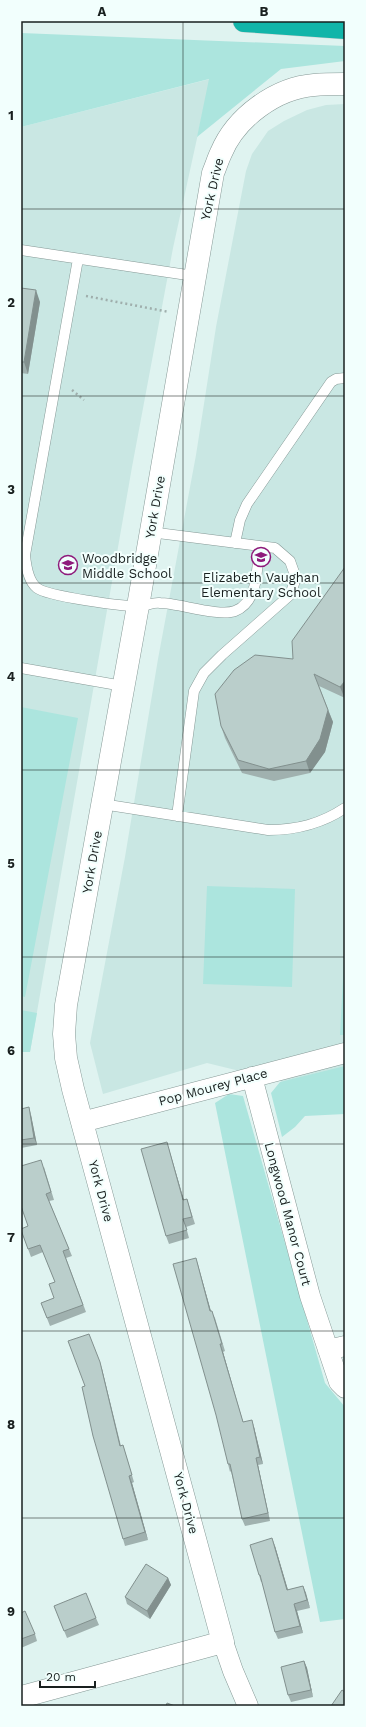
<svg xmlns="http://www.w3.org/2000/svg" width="366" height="1727" viewBox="0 0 366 1727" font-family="'Work Sans',sans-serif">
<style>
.built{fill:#c9e7e3}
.green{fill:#ace5de}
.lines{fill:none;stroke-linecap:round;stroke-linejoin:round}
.service-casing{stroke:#869996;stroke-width:11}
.minor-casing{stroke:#869996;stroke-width:21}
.tertiary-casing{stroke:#869996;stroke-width:23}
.motorway-casing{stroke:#d1d2d2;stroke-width:23}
.path{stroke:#9faeac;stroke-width:2.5;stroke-dasharray:2 3;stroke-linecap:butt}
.service{stroke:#fff;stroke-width:10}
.minor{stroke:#fff;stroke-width:20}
.tertiary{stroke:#fff;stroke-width:22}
.motorway{stroke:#12b5a9;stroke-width:22}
.wall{fill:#a0b1af}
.shaded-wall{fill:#82908e}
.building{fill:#bacecb;stroke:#82908e}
.grid{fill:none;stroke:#19201f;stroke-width:1;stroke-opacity:0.55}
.labels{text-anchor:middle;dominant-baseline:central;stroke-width:4;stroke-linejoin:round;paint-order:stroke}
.street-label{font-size:13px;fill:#19201f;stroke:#f2fffd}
.poi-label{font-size:13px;fill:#19201f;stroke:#f2fffd;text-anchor:start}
.neatline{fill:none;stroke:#19201f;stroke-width:1.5}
.grid-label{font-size:13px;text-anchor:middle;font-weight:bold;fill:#19201f}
</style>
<rect width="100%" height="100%" fill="#dff3f0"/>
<!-- built -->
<path class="built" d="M210,79L173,248L132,467L30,1052L21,1050V127Z
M345,104V1097L207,1063L103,1094L90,1043L125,857L158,659L196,455L216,327L246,171L252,154L268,131L284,121L307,110L326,105Z"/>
<!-- green -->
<path class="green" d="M21,33L345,46V61L281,69L197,137L209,79L21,127Z
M21,707L78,718L25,997L21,996Z
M207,886L295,889L292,987L203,984Z
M345,941V1035H340Z
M21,1010L37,1013L30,1052H21Z
M345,1066V1114L305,1116L295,1127L282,1137L271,1093L280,1082Z
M229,1094L243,1096L325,1383L345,1407V1619L320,1622L215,1103Z"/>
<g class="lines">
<defs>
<path id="service" d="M21,250L194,276
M78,259L25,555C26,566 28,581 37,588C47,596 124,607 139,606C146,606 153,602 160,603C178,603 219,617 235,611C259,602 257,567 259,546
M150,532L275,548L290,561L296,578L290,595L222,655L204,673L194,691L177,816
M235,543L240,520L247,504L331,382L336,379L345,378
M21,668L123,686
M102,804L268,830C297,830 321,824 345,808"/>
<path id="minor" d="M252,1077L310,1296L339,1382L345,1388
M82,1122L345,1053
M328,1350L345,1346
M223,1642L233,1671L248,1706"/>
<path id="tertiary" d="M21,1697L223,1642L73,1089L66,1058L64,1034L66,1005L138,606L213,173C216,166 218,159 221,153C236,117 276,88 314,85C324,84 335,84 345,84"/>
<path id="motorway" d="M244,21L345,28"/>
</defs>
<!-- service casing -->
<use href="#service" class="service-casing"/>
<!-- minor casing -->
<use href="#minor" class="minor-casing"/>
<!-- tertiary casing -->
<use href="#tertiary" class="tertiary-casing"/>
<!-- motorway casing -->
<use href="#motorway" class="motorway-casing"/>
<!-- path -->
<path class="path" d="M86,296L169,312
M72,390L84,400"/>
<!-- service -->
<use href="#service" class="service"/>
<!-- minor -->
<use href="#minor" class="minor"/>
<!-- tertiary -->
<use href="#tertiary" class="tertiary"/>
<!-- motorway -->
<use href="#motorway" class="motorway"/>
</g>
<!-- wall -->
<path class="wall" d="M21,288L40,302L28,374L21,373Z
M345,567V698L319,686L333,722L325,752L310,773L274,781L242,773L225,738L221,726L293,659Z
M21,1109L31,1115L37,1145L21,1148Z
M169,1149L184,1200L187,1199L195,1224L186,1227L189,1238L169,1244L166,1236Z
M44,1167L54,1200L49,1201L72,1256L66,1258L86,1312L50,1326L41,1303L54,1298L55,1282L43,1252L31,1257L21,1230L28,1226Z
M196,1258L198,1265L211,1311L215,1318L225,1351L223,1352L243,1422L254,1427L263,1464L258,1465L270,1521L245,1526L242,1519L231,1471L230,1472L228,1464Z
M102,1369L121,1446L123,1445L134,1482L132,1483L148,1540L125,1546L123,1539L85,1386Z
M275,1546L288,1590L303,1586L310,1608L297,1611L303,1633L278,1639L275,1632L262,1582H261L259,1575Z
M168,1578L171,1585L150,1619L127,1604L125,1597Z
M54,1606L96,1618L99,1625L67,1638Z
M21,1613L35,1634L37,1641L21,1648Z
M304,1661L307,1668L313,1697L291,1702L288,1695Z"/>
<!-- shaded-wall -->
<path class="shaded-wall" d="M36,290L40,302L28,374L24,362Z
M345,681V699L340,687Z
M328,710L333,722L325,752L310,773L306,761Z
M29,1107L31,1115L37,1145L34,1138Z
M167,1142L169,1149L186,1208L183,1200Z
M196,1258L198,1265L213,1319L210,1311Z
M220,1344L223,1352L245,1430L243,1422Z
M100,1362L102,1369L122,1453L120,1446Z
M252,1420L254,1427L263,1464L260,1457Z
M256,1458L258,1465L270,1521L268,1513Z
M129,1476L132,1483L148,1540L145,1532Z
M272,1538L275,1546L290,1597L287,1590Z
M168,1578L171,1585L150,1619L147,1611Z
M303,1586L306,1593L310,1608L307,1600Z
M294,1604L297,1611L303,1633L300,1626Z
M304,1661L307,1668L313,1697L311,1690Z"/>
<!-- building -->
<path class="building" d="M21,288L36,290L24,362H21Z
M345,567V681L340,687L314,674L328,710L320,739L306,761L269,769L238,760L221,726L215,694L234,670L255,655L293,659L292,641Z
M29,1107L34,1138L21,1140V1109Z
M167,1142L183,1200L187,1199L192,1217L183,1219L187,1230L166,1236L141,1149Z
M41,1160L51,1192L46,1194L69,1249L63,1251L83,1305L47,1318L41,1303L54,1298L49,1284L55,1282L40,1245L28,1249L21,1230V1229L28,1226L21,1206V1166Z
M196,1258L210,1311H212L222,1344H220L243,1422L252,1420L260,1457L256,1458L268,1513L242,1519L230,1464H228L216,1415L173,1264Z
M89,1334L100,1362L120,1446L123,1445L132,1475L129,1476L145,1532L123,1539L93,1436L82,1387L85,1386L68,1341Z
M272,1538L287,1590L303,1586L307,1600L294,1604L300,1626L275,1632L260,1575H259L250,1545Z
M146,1564L168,1578L147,1611L125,1597Z
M86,1593L96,1618L64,1631L54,1606Z
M25,1611L35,1634L21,1639V1613Z
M304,1661L311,1690L288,1695L281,1667Z
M342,1690L345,1692V1706H331Z
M167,1703L175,1706H166Z"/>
<!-- grid -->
<path class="grid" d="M183,21V1706M21,209H345M21,396H345M21,583H345M21,770H345M21,957H345M21,1144H345M21,1331H345M21,1518H345"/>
<!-- icons -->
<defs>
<symbol id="school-ring" viewBox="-11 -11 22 22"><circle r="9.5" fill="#f2fffd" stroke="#8e1a7b" stroke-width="1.5"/><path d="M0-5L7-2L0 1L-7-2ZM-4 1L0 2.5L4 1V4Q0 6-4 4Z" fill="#8e1a7b"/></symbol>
</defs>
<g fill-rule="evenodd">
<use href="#school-ring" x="250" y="546" width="22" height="22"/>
<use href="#school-ring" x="57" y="554" width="22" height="22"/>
</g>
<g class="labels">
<!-- street labels -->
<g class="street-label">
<text transform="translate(212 189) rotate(-77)">York Drive</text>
<text transform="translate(155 507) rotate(-80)">York Drive</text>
<text transform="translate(92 862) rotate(-80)">York Drive</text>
<text transform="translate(213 1087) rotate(-15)">Pop Mourey Place</text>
<text transform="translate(101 1191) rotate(75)">York Drive</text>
<text transform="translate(288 1214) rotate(75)">Longwood Manor Court</text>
<text transform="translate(186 1503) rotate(75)">York Drive</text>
</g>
<!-- poi labels -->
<g class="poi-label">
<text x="82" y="558">Woodbridge<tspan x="82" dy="15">Middle School</tspan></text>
<text x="261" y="577" text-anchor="middle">Elizabeth Vaughan<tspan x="261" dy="15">Elementary School</tspan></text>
</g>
</g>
<!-- border -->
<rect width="366" height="1727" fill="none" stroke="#f2fffd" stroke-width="44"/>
<!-- scale -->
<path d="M40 1681v6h55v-6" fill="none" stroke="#19201f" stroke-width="2"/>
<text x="46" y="1681" font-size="12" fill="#19201f" stroke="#f2fffd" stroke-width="3" paint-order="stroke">20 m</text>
<rect x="22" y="22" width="322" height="1683" class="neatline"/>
<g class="grid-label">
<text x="102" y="16">A</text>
<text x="264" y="16">B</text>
<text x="11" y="120">1</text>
<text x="11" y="307">2</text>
<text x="11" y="494">3</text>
<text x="11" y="681">4</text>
<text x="11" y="868">5</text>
<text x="11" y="1055">6</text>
<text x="11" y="1242">7</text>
<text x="11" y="1429">8</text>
<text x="11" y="1616">9</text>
</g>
</svg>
